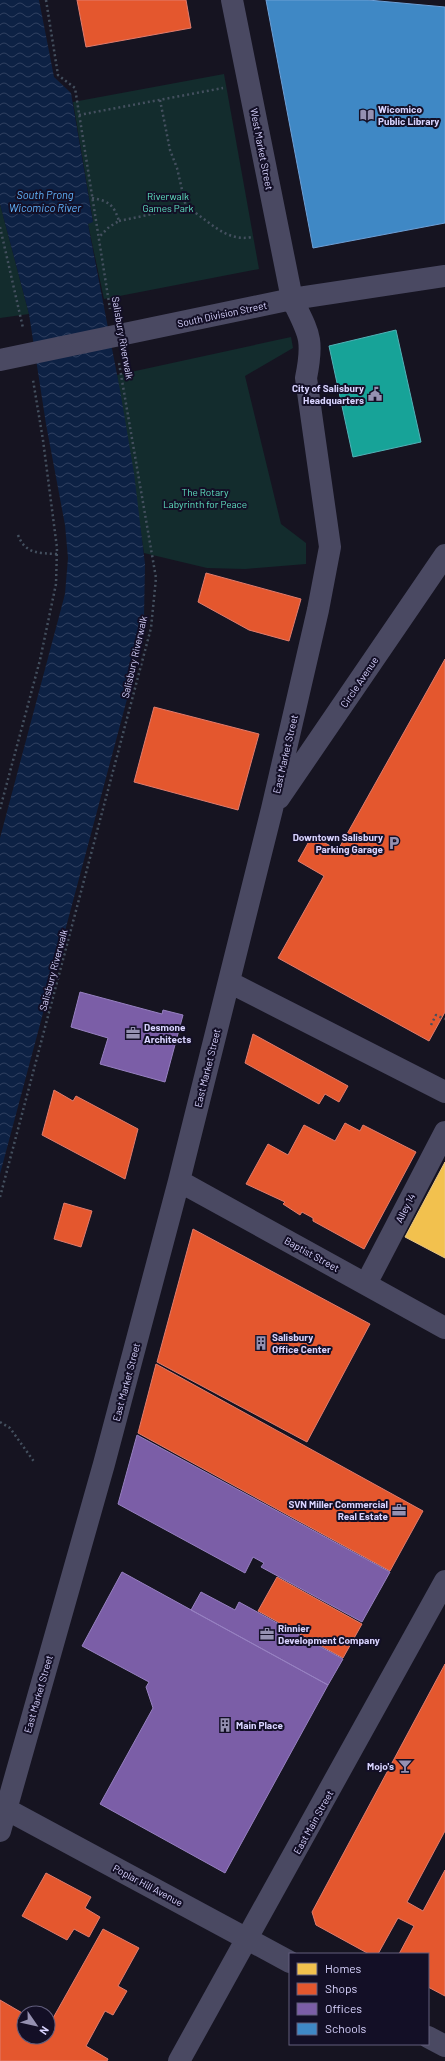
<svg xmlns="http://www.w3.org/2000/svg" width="445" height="2061" viewBox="0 0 445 2061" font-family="Barlow,sans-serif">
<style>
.park{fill:#132c2d}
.water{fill:url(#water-waves)}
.homes{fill:#f2c14e;stroke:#eac783}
.shops{fill:#e4572e;stroke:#e17c6d}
.offices{fill:#7b5ea7;stroke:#9781c1}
.schools{fill:#3f88c5;stroke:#6d9fd6}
.public{fill:#17a398;stroke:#51b2b7}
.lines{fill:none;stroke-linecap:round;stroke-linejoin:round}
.path{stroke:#44505f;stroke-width:2.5;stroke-dasharray:2 3;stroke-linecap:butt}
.minor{stroke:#4a4962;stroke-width:22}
.labels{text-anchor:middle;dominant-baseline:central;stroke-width:4;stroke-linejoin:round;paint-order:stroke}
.poi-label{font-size:10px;font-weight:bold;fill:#d9d4ff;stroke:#130f26;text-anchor:start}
.street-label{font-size:10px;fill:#d9d4ff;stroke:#130f26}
.park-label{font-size:10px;fill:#5fe0c0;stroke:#130f26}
.water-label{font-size:11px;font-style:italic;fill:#62b6ff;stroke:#130f26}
</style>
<defs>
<pattern id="water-waves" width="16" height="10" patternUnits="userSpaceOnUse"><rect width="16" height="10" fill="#0d2144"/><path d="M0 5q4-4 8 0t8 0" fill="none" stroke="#304060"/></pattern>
</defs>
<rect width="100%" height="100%" fill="#161421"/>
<!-- park -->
<path class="park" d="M224,74L259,269L104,299L88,224L93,221L73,102Z
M0,204L29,314L0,318Z
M291,337L293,348L245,376L281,524L306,543V564L245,569L207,568L144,553L117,375Z"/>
<!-- water -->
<path class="water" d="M0,0H39L54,77L71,93L93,222L88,224L120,390L134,473L145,564L144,617L134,673L0,1174V838L65,594L68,558L65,525L46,424L29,314L0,204Z"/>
<!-- homes -->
<path class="homes" d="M445,1162V1258L405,1237Z"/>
<!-- shops -->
<path class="shops" d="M77,0H186L191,28L86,47Z
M206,573L301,599L289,641L249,630L198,602Z
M445,659V1012L429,1041L278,958L324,876L298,861L312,836L338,850Z
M154,707L259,734L238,810L134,782Z
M253,1034L348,1086L339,1102L325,1094L319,1104L245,1063Z
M54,1090L73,1101L76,1096L138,1129L125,1179L42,1135Z
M345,1123L360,1131L363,1125L416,1152L364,1249L313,1221V1218L302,1212L300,1215L283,1204L285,1202L246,1184L268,1144L288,1155L304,1125L335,1141Z
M64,1203L92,1211L81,1247L54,1239Z
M193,1229L370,1324L307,1442L157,1362Z
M156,1364L423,1511L390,1571L138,1433Z
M277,1577L362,1624L343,1658L258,1611Z
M445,1664V1831L407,1902L423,1911L445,1870V1996L428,1987V1954H399L414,1926L398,1918L378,1954H369L316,1925L312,1912Z
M46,1873L91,1897L85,1908L100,1917L89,1937L74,1929L67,1940L22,1916Z
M103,1929L139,1948L118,1986L127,1991L113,2015L105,2011L86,2046L108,2059L107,2061H0V2000L24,2014V2037H48V2027Z"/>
<!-- offices -->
<path class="offices" d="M80,992L162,1014L163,1010L183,1015L165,1082L100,1064L108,1038L71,1027Z
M137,1435L390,1572L362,1622L261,1567L264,1563L253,1557L245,1573L118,1504Z
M122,1572L328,1685L225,1873L100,1804L153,1708L146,1687L149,1682L82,1646Z
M201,1592L235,1610L239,1602L343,1659L328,1685L191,1610Z"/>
<!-- schools -->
<path class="schools" d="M266,0H368L445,7V223L313,248Z"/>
<!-- public -->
<path class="public" d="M396,330L421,442L353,457L329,346Z"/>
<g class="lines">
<!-- path -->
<path class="path" d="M46,0L58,75L75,88L110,309
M160,100L170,150L177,168L186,207
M79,115L223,88
M92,198C109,201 114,205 119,221L109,227L99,237
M119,221L186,207C207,218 225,243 252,237
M0,227L23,328
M18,535C25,554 39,553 57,554
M0,809L40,660L56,584L57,548L43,440L33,380
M431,1025L436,1015L445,1019
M0,1197L151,628L156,578L119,363
M0,1422L10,1428L35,1463"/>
<!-- minor -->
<path class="minor" d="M0,360L292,299L445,276
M279,798L445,555
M229,982L445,1092
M179,1181L445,1328
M366,1284L445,1132
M6,1809L290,1962
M0,1831L104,1464L179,1181L272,809L318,610L330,547L306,378C314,338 309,334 292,299L232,0
M428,2037L445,2046
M179,2061L445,1581"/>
</g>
<!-- icons -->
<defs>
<symbol id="library-bare" viewBox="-9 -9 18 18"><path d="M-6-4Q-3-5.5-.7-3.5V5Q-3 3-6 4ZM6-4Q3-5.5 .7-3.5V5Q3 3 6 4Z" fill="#9591b1" stroke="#130f26" stroke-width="2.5" paint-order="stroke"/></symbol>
<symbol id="civic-bare" viewBox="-9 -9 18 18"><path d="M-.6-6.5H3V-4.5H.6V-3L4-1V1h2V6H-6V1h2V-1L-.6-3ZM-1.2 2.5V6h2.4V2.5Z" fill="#9591b1" stroke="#130f26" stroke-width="2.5" paint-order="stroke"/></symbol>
<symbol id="parking-bare" viewBox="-9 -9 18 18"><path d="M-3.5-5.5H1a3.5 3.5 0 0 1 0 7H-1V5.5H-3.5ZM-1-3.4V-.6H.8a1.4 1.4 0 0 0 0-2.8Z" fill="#9591b1" stroke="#130f26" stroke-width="2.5" paint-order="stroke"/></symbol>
<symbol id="office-bare" viewBox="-9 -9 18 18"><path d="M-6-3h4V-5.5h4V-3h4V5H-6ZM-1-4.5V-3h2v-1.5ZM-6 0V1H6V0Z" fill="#9591b1" stroke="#130f26" stroke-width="2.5" paint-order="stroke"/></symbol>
<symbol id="building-bare" viewBox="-9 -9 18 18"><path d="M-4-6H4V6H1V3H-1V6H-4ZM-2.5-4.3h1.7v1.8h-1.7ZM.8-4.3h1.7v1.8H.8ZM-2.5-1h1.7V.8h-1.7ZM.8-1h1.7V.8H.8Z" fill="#9591b1" stroke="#130f26" stroke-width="2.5" paint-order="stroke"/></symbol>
<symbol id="bar-bare" viewBox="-9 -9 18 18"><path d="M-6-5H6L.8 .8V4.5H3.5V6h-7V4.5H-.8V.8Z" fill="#9591b1" stroke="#130f26" stroke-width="2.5" paint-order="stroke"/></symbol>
</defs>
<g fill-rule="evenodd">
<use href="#library-bare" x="357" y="105" width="20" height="20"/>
<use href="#civic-bare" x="365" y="384" width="20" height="20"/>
<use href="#parking-bare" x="384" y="833" width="20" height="20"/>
<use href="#office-bare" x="123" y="1023" width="20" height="20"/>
<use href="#building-bare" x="251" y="1333" width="20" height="20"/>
<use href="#office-bare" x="389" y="1500" width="20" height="20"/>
<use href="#office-bare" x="257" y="1624" width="20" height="20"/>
<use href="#building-bare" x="215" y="1715" width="20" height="20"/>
<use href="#bar-bare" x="395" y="1756" width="20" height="20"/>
</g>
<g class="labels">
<!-- poi labels -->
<g class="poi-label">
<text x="378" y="109">Wicomico<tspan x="378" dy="12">Public Library</tspan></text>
<text x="364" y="388" text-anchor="end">City of Salisbury<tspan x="364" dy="12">Headquarters</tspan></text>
<text x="383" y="837" text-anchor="end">Downtown Salisbury<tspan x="383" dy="12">Parking Garage</tspan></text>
<text x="144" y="1027">Desmone<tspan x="144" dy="12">Architects</tspan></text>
<text x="272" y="1337">Salisbury<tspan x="272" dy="12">Office Center</tspan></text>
<text x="388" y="1504" text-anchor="end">SVN Miller Commercial<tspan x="388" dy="12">Real Estate</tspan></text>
<text x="278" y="1628">Rinnier<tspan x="278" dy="12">Development Company</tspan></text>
<text x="236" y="1725">Main Place</text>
<text x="394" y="1766" text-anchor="end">Mojo's</text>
</g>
<!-- street labels -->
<g class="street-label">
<text transform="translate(262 149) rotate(79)">West Market Street</text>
<text transform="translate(222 314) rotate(-12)">South Division Street</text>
<text transform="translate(123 338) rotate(80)">Salisbury Riverwalk</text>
<text transform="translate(134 657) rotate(-77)">Salisbury Riverwalk</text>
<text transform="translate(359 682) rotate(-56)">Circle Avenue</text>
<text transform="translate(285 754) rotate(-77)">East Market Street</text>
<text transform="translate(53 970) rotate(-75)">Salisbury Riverwalk</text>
<text transform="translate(207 1068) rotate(-76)">East Market Street</text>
<text transform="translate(405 1208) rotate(-63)">Alley 14</text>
<text transform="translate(312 1254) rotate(29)">Baptist Street</text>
<text transform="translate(126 1382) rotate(-75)">East Market Street</text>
<text transform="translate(38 1694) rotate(-74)">East Market Street</text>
<text transform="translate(313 1822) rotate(-61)">East Main Street</text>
<text transform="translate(148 1885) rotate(28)">Poplar Hill Avenue</text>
</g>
<!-- park labels -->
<g class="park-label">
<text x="168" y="196">Riverwalk<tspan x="168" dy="12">Games Park</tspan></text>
<text x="205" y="492">The Rotary<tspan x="205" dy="12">Labyrinth for Peace</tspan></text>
</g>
<!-- water labels -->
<g class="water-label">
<text x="45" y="194">South Prong<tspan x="45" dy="13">Wicomico River</tspan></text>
</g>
</g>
<!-- legend -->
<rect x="289" y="1953" width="140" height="92" fill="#130f26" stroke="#625e7d"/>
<rect x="297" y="1963" width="20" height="12" fill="#f2c14e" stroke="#625e7d"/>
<text x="325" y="1973" font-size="12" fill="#d9d4ff">Homes</text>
<rect x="297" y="1983" width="20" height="12" fill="#e4572e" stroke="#625e7d"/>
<text x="325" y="1993" font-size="12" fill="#d9d4ff">Shops</text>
<rect x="297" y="2003" width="20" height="12" fill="#7b5ea7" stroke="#625e7d"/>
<text x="325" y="2013" font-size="12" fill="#d9d4ff">Offices</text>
<rect x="297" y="2023" width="20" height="12" fill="#3f88c5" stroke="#625e7d"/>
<text x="325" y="2033" font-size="12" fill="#d9d4ff">Schools</text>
<!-- north arrow -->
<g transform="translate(36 2025) rotate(124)"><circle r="19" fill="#130f26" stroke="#625e7d"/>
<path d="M0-3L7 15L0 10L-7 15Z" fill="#9591b1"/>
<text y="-6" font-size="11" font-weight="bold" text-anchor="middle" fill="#d9d4ff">N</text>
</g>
</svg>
